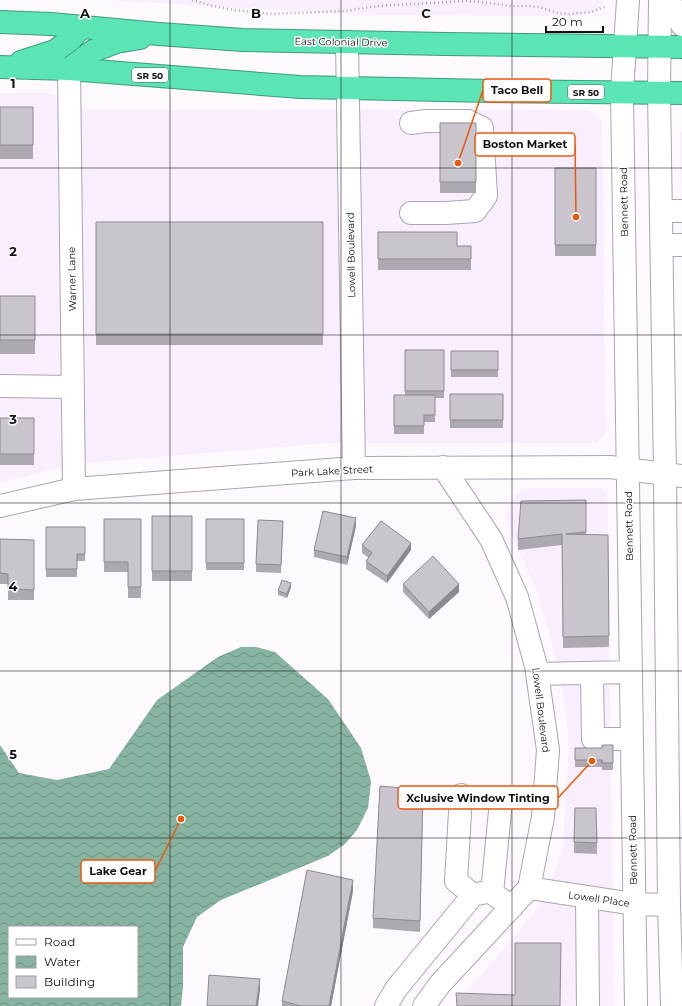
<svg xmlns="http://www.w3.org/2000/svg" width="682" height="1006" viewBox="0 0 682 1006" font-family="Montserrat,sans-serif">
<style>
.built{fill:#f9eefe}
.water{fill:url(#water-waves);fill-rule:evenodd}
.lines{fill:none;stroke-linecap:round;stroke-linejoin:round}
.minor-casing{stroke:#aba5ae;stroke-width:24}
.highway-casing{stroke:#419a7b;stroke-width:24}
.path{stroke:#a7a3a8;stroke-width:2.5;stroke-dasharray:1 3;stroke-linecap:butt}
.minor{stroke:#fff;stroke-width:22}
.highway{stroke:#5be5b4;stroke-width:22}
.wall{fill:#aea9b0}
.shaded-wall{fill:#8d8990}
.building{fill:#cac4cd;stroke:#8d8990}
.grid{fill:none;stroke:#120f12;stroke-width:1;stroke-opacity:0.55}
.labels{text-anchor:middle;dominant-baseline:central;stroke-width:3;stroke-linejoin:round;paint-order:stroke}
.shield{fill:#fff;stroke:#595759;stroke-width:1}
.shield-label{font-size:9px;font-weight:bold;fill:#120f12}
.street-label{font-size:10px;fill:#120f12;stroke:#fff}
.grid-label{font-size:13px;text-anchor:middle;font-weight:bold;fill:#120f12;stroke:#fff;stroke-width:3;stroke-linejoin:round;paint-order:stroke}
.leader{fill:none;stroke:#e8590c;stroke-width:1.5}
.callout-dot{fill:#e8590c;stroke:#fff;stroke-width:1.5}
.callout{fill:#fff;stroke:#e8590c;stroke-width:1.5}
.callout-label{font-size:11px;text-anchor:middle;font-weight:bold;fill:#120f12}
</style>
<defs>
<pattern id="water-waves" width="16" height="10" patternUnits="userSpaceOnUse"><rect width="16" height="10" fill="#87b4a0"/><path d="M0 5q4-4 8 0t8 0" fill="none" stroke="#6d9181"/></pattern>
</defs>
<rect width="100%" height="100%" fill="#fdf9ff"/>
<!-- built -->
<path class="built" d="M105,0H605L603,5L594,12L576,16L367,15Z
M0,93H48L91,110H588L602,121L606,433L596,443H329L73,464L0,483Z
M682,131V251L680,133Z
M529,488H602L607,494L614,1006H454L510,942L538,909L553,877L563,847L569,742L563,693L550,637L536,588L510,532L506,516L509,505L517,494Z"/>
<!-- water -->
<path class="water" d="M241,647H256L275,652L328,699L361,748L371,781L368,808L357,830L345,844L328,856L221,900L197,917L183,947V987L181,1006H0V745L19,773L57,780L109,769L157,700L218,657ZM9,927H137V997H9Z"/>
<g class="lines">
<defs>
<path id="minor" d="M628,0L622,92L636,1006
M660,0L659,93L665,474L666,599L669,905L672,1006
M669,0L682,25
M347,42L354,468
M69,69L74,489
M662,211H682
M411,213H446L475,211L486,196L482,128L468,121H426L411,123
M662,245H682
M0,386L73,387
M0,506L74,489L354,468L610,467L682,476
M592,673L593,739H632
M537,674L631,672
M461,795L456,881L473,895
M529,888L634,904L669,905
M492,893L501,801
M587,897L588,1006
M386,1006L396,989L473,895L486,892L492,893L512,907
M424,1006L440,984L529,888L543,817L548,750L536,666L517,597L491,539L443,467"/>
<path id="highway" d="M0,22L51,24L159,34L243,40L445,44L682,47
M21,62L55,51L70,40L82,26
M0,67L69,69L300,87L491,91L682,93
M69,69L93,51L116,42L140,38"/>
</defs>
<!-- minor casing -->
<use href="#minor" class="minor-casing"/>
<!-- highway casing -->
<use href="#highway" class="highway-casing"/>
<!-- path -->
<path class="path" d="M192,0L209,5L233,10L272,14L345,11L377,6L466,1L490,3L509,6H531L539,7L558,13L569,14L592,12L603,7L607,8"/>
<!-- minor -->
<use href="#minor" class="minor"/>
<!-- highway -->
<use href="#highway" class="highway"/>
</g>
<!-- wall -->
<path class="wall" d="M0,107H33V159H0Z
M440,123H476V193H440Z
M555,168H596V256H555Z
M96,222H323V345H96Z
M378,232L457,246H471V270H378Z
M0,296H35V354H0Z
M405,350H444V398H435V422H424V434H394V395H405Z
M451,351H498V377H451Z
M450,394H503V428H450Z
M0,418H34V465H0Z
M586,500V535H608L609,647L563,648L562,545L518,550V539Z
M152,516H192V581H152Z
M104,519H141V598H128V572H104Z
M206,519H244V570H206Z
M356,526L347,565L314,557V550Z
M46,527H85V561H77V577H46Z
M283,528L281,573L256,572V564Z
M0,539L34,540V600H8V584H0Z
M362,545L411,550L387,583L366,569V561L369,558L362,553Z
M403,584L459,592L429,619L403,592Z
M291,587L287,598L278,595V591Z
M613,745V770H602V767H575V748H602Z
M423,801L420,932L373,928V918Z
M574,842L597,843V854L574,853Z
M353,891L331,1006H282V1001Z"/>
<!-- shaded-wall -->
<path class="shaded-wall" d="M356,518V526L347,565V557Z
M411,543V550L387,583V576Z
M291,583V587L287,598V594Z
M459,584V592L429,619V612Z
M353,880V891L331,1006H329Z
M260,979V990L258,1006H256Z"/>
<!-- building -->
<path class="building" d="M0,107H33V145H0Z
M440,123H476V182H440Z
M555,168H596V245H555Z
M96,222H323V334H96Z
M378,232H457V246H471V259H378Z
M0,296H35V340H0Z
M405,350H444V391H405Z
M451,351H498V370H451Z
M450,394H503V420H450Z
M394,395H435V415H424V426H394Z
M0,418H34V454H0Z
M586,500V532L566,534L608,535L609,636L563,637L562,534L518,539L521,501Z
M323,511L356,518L347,557L314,550Z
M152,516H192V571H152Z
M104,519H141V587H128V562H104Z
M206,519H244V563H206Z
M258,520L283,521L281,565L256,564Z
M381,521L411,543L387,576L366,561L372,553L362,545Z
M46,527H85V554H77V569H46Z
M0,539L34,540V590L8,589V574L0,573Z
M433,556L459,584L429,612L403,584Z
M282,580L291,583L287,594L278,591Z
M602,745H613V763H602V760H575V748H602Z
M380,786L423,790L420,921L373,918Z
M575,808H596L597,843L574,842Z
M307,870L353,880L329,1006H301L282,1001Z
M515,943H561L560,1006H457L456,993L515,995Z
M209,975L260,979L256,1006H207Z"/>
<!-- grid -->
<path class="grid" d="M170,0V1006M341,0V1006M512,0V1006M0,168H682M0,335H682M0,503H682M0,671H682M0,838H682"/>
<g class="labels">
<!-- shield labels -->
<g class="shield">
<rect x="132" y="68" width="36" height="14" rx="3"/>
<rect x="568" y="85" width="36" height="14" rx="3"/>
</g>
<g class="shield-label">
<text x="150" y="75">SR 50</text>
<text x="586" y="92">SR 50</text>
</g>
<!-- street labels -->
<g class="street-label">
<text transform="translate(341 42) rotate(1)">East Colonial Drive</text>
<text transform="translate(624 202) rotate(-91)">Bennett Road</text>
<text transform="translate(351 255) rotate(-91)">Lowell Boulevard</text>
<text transform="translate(72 279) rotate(-91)">Warner Lane</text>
<text transform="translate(332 471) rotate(-3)">Park Lake Street</text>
<text transform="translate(629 526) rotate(-91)">Bennett Road</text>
<text transform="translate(541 710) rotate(83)">Lowell Boulevard</text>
<text transform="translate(633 850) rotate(-91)">Bennett Road</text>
<text transform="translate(599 899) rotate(8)">Lowell Place</text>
</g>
</g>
<g class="grid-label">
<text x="85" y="18">A</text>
<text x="256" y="18">B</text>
<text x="426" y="18">C</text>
<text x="13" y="88">1</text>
<text x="13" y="256">2</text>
<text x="13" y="424">3</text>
<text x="13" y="591">4</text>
<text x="13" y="759">5</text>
</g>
<!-- callouts -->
<path class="leader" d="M458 163L483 90M576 217L575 145M592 761L558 798M181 819L155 871"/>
<g class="callout-dot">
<circle cx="458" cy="163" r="4"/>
<circle cx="576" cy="217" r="4"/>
<circle cx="592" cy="761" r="4"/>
<circle cx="181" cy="819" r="4"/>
</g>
<g class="callout">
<rect x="483" y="79" width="68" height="23" rx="4"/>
<rect x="475" y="133" width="100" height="23" rx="4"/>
<rect x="398" y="786" width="160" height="23" rx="4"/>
<rect x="81" y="860" width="74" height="23" rx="4"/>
</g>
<g class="callout-label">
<text x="517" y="94">Taco Bell</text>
<text x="525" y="148">Boston Market</text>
<text x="478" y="802">Xclusive Window Tinting</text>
<text x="118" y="875">Lake Gear</text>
</g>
<!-- legend -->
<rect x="8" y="926" width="130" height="72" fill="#ffffff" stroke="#a09fa0"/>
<rect x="16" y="939" width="20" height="6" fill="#ffffff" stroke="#a09fa0"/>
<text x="44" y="946" font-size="12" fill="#120f12">Road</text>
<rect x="16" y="956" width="20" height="12" fill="url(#water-waves)" stroke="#a09fa0"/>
<text x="44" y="966" font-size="12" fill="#120f12">Water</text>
<rect x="16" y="976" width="20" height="12" fill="#cac4cd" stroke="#a09fa0"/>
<text x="44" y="986" font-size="12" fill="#120f12">Building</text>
<!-- scale -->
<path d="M546 26v6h57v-6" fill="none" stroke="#120f12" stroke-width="2"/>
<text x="552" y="26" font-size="12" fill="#120f12" stroke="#ffffff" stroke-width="3" paint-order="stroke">20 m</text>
</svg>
